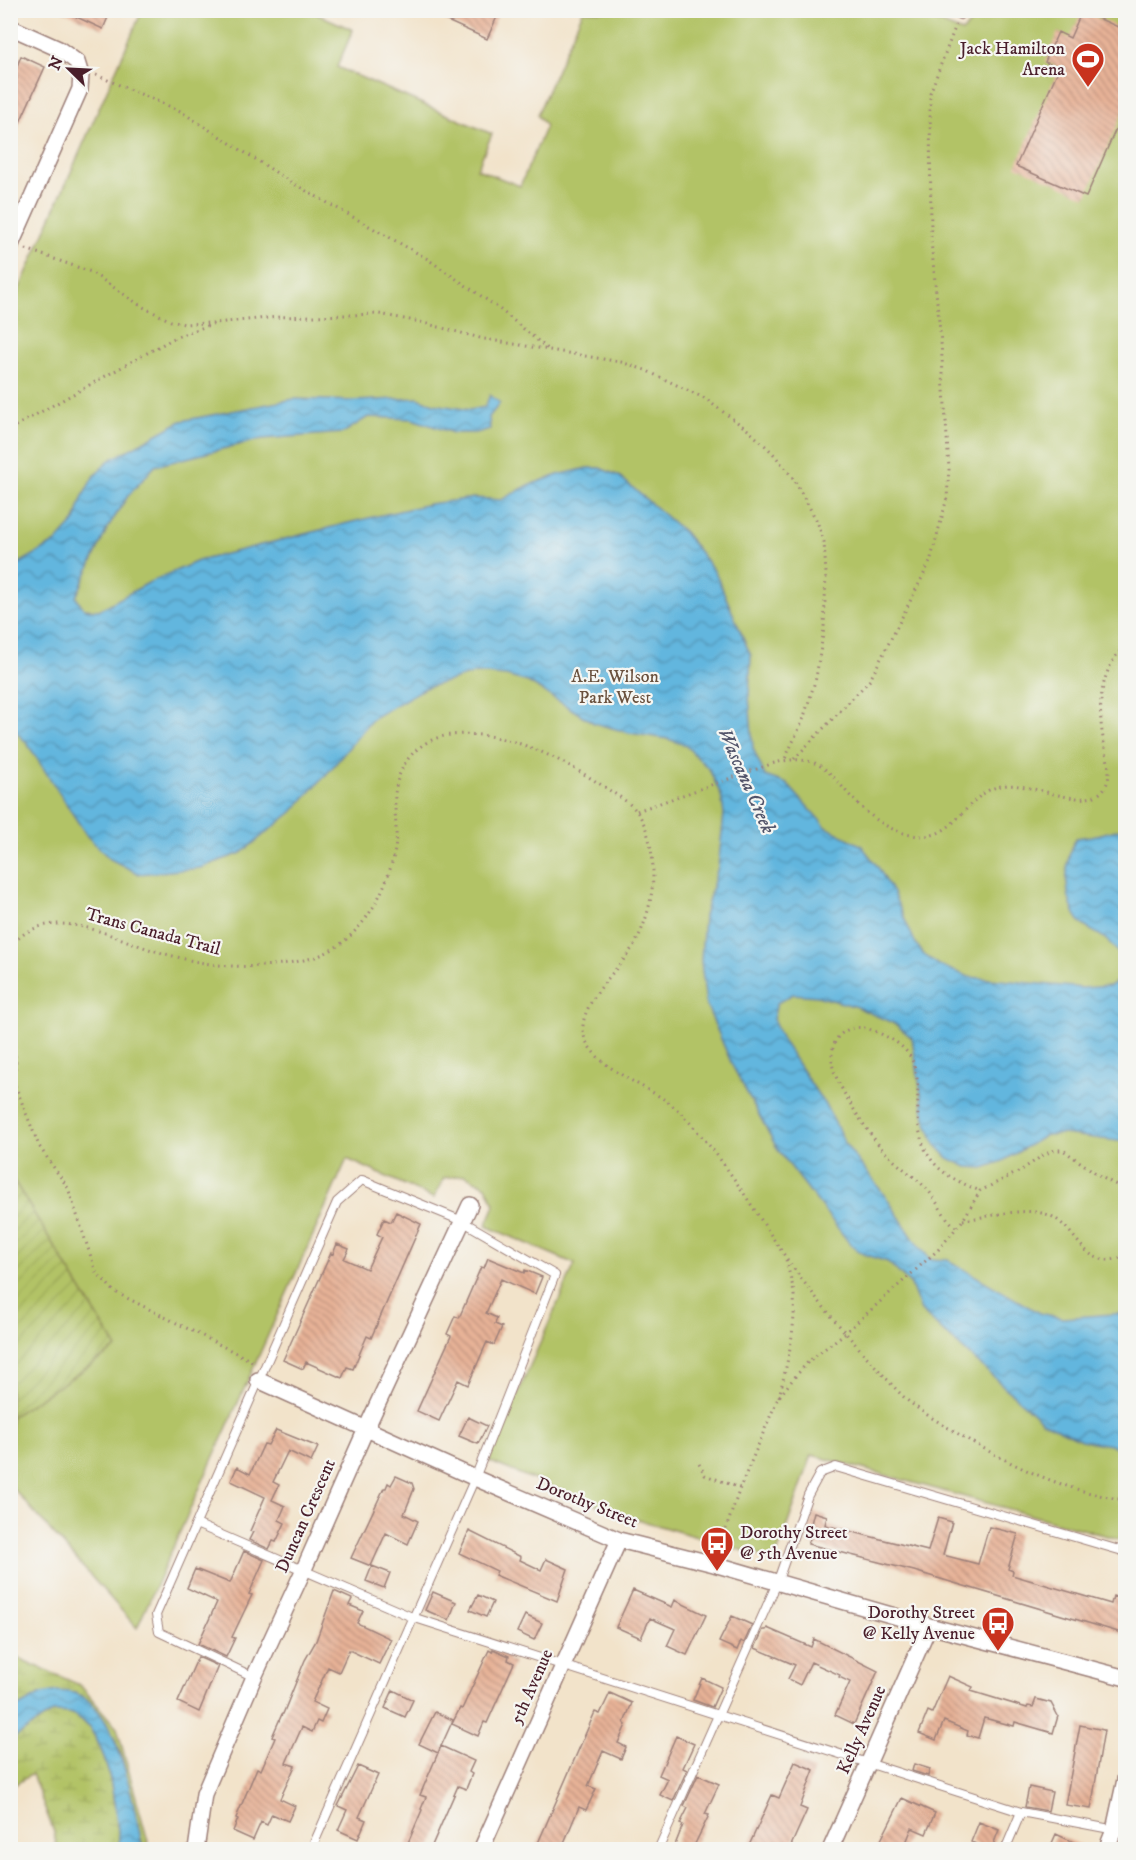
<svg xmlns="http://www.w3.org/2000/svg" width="1136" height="1860" viewBox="0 0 1136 1860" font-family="'IM FELL DW Pica',serif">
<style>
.wetland{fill:url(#wetland-marsh);stroke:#7e7148;stroke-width:1.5}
.park{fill:#b2c366;stroke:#7e7148;stroke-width:1.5}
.garden{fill:url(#garden-furrows);stroke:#7e7148;stroke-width:1.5}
.water{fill:url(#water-waves);stroke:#566a84;stroke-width:1.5}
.building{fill:url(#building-back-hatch)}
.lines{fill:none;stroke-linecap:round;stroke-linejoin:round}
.service-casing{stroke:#9e817a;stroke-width:10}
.minor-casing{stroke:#9e817a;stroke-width:18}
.path{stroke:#9e817a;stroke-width:3;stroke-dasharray:1.5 4.5;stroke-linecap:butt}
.service{stroke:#fff;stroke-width:8}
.minor{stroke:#fff;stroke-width:15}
.labels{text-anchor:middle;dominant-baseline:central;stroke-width:4.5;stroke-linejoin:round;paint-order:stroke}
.poi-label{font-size:18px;fill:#4a1f2b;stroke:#f6f6f2;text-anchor:end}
.park-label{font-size:18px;fill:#69503d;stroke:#f6f6f2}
.street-label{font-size:18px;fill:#4a1f2b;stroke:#f6f6f2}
.water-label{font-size:20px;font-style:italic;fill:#52546a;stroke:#f6f6f2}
</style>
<defs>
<pattern id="wetland-marsh" width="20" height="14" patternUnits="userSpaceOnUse" patternTransform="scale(1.5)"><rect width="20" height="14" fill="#b2c366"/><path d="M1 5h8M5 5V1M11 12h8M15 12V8" fill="none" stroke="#9ba759"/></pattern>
<pattern id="garden-furrows" width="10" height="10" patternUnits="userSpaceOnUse" patternTransform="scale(1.5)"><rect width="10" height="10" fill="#b2c366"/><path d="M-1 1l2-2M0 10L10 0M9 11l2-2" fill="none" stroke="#9ba759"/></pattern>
<pattern id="water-waves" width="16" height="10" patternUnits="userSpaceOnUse" patternTransform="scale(1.5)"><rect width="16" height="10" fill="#62b6de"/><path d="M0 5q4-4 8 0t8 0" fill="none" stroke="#5393b4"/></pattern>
<pattern id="building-back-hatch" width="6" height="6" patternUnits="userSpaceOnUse" patternTransform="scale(1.5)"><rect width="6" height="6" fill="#e7b297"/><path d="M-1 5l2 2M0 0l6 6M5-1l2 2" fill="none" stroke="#bd907b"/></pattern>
</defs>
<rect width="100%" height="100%" fill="#f6f6f2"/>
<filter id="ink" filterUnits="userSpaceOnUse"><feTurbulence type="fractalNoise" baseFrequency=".0167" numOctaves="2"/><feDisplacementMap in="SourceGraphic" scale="12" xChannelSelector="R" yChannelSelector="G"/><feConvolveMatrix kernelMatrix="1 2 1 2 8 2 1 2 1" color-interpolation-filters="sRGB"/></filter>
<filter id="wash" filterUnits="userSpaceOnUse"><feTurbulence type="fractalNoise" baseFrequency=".008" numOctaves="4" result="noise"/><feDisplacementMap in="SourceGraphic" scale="24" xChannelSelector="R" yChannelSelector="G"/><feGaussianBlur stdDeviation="1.35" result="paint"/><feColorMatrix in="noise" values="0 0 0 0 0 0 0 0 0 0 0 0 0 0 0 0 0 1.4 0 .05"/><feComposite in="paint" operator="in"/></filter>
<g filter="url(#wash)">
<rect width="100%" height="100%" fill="#f2e3ca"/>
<!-- wetland -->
<path class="wetland" d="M11,1655L80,1685L117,1728L150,1849H143L122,1757L108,1725L92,1705L11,1711Z
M53,1712C59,1712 66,1712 72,1714C110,1729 116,1814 120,1849H57L54,1832L32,1774L11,1787V1740Z"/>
<!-- park -->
<path class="park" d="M142,11H311L353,30L337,67L492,134L477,169L520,186L546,126L537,115L583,11H912L962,32L983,11H1125V1541L812,1455L775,1560L619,1514L488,1461L575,1264L486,1226L495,1205L486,1186L465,1175L444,1178L434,1198L347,1159L137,1628L11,1486L10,310Z"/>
<!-- garden -->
<path class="garden" d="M11,1176L117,1348L11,1417H10Z"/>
<!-- water -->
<path class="water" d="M490,395L500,403L489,417L490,429L476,433H453L412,419L368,417L343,433L262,439L155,466L128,496L108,527L76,597L84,609L99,610L150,582L198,561L352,522L429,504L474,498L501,500L529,485L558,475L587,468H600L619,476L684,532L715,572L751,656L749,696L753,748L765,776L787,784L826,827L861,845L878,867L893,893L915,942L923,954L939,965L969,977L1083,988L1110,986L1125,977C1125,962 1117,948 1104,938C1097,932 1087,930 1081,923C1063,901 1063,862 1076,838L1092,836L1125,828V1142L1063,1134L1046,1135L1003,1161L983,1168L967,1167L948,1158L935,1144L925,1118L912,1038L895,1024L854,1006L817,996L793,994L777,1003L773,1019L782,1040L829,1111L846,1145L886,1197L917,1244L930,1259L948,1260L1039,1313L1063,1318L1125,1313V1452L1110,1445L1081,1440L1042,1421L921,1311L911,1285L888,1262L863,1254L850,1244L778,1150L733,1067L706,1004L701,961L704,916L718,867L724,814L721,795L709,769L685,745L668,739L630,733L594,723L528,682L506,676L476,673L425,688L373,718L332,768L292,812L241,853L200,868L139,874L110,859L87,836L27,743L11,727V568L56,542L75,521L82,498L92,479L108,461L181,421L294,399L356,401L418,398L434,404L470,410L485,407Z
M57,1691C63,1691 70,1692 75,1693C120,1708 134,1809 143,1849H120C116,1814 110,1729 72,1714C66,1712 59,1712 53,1712L11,1740V1711L41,1694Z"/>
<g id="blocks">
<!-- building -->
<path class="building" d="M61,10H111L103,29Z
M423,10H500L487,39Z
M1082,11L1125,30V108L1086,197L1016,166L1059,68L1045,62L1058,32L1070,38Z
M21,56L45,67L10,144V92L17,78L13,76Z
M396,1212L421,1224L371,1338L367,1336L353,1369L347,1367L342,1378L306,1362L303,1369L283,1360L331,1253L333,1254L337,1244L349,1249L344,1259L367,1269L382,1237L377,1234L384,1219L391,1222Z
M488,1258L524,1273L525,1270L542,1277L535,1294L501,1279L486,1313L497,1318L495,1324L502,1327L494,1345L487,1342L468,1385L458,1380L439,1421L417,1411L451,1336L447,1334L455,1316L459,1318L481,1267L484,1268Z
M468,1417L487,1426L478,1444L459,1436Z
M276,1430L318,1447L311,1462L288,1451L273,1482L279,1485L272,1500L285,1506L279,1520L285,1523L276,1542L273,1541L269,1549L249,1540L253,1532L250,1531L265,1497L231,1481L237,1467L250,1474L264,1444L268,1445Z
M396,1476L412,1483L414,1489L404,1514L418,1521L408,1544L386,1533L371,1566L351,1558L384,1488H386L388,1483L391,1485Z
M814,1512L827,1516L825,1525L928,1551L938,1518L952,1522L943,1555L978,1564L989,1527L1018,1534L1008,1569L1013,1571L1012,1575L1111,1604L1113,1596L1125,1600V1634L914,1571L808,1544L811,1536L808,1535Z
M469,1531L521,1557L520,1560L541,1570L546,1559L568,1569L557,1601L495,1575L497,1571L459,1553Z
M244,1551L264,1560L249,1594L252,1595L232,1637L235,1638L226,1657L198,1644L217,1602L187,1588L195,1569L230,1583Z
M372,1566L390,1573L384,1588L366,1581Z
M633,1590L672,1607L675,1600L706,1615L687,1655L667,1646L675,1629L650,1618L641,1638L616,1627Z
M334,1591L352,1599L349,1605L363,1611L357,1623L391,1639L379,1664L349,1650L339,1672L328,1667L312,1702L327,1709L321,1723L317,1721L312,1732L302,1727L286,1763L295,1766L280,1799L295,1806L288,1821L272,1814L267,1825L261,1822L253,1840L233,1831L238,1819L236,1818L257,1768L261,1770L275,1738L272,1737L282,1714H283L305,1660L316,1641Z
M433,1592L456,1602L449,1620L425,1610Z
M478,1595L493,1602L486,1617L470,1610Z
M525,1615L542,1623L534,1640L517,1632Z
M732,1616L752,1625L744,1643L741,1641L737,1650L719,1642Z
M767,1628L811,1647L814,1639L878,1671L854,1724L835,1715L850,1682L839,1677L840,1675L811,1662L800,1685L788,1679L795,1665L755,1648L763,1630H766Z
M493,1649L509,1656L508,1660L514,1663L487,1723L484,1722L478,1736L452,1724L460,1708L462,1709L489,1650L492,1652Z
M198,1657L218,1666L199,1712L178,1702Z
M948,1676L973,1687L971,1691L1027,1708L1028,1706L1033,1707L1036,1699L1051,1703L1058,1716L1053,1733L1015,1722L1014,1726L984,1718L978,1738L967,1735L968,1731L944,1721L936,1740L919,1733L928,1711L932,1713Z
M702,1678L721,1687L712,1707L693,1700Z
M393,1690L413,1700L405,1717L385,1708Z
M610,1693L632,1703L624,1723L626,1725L618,1743L626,1747L621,1759L603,1751L588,1786L596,1789L586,1810L579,1807L561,1850H535L595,1712L600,1714Z
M435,1712L453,1720L438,1753L419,1744Z
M1080,1725L1104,1730L1091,1809L1065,1805Z
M676,1736L694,1744L683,1768L687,1770L673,1801L660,1795L668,1779L659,1775Z
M441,1746L474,1761L469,1772L472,1774L466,1789L458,1786L430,1850H405L422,1810L421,1809L426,1797L420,1795Z
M795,1762L814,1770L800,1807L807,1810L789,1850H747L772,1795L779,1798Z
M914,1764L930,1769L928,1776L912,1771Z
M358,1766L378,1775L359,1817L366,1820L358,1839L338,1830L347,1810L338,1806Z
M698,1775L719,1784L705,1814L709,1815L692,1850H673L683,1825L680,1824L688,1808L684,1806Z
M1029,1787L1052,1792L1048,1811L1025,1807Z
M902,1798L935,1813L926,1834L912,1828L903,1850H876Z
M979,1822L999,1830L991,1850L971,1842Z
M1056,1834L1090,1850H1049Z"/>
</g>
</g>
<g filter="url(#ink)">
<use href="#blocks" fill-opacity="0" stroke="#9e817a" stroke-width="1.5"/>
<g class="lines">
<defs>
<path id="service" d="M950,10L960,15L964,10
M196,1524L412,1617L1021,1812L1126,1832
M254,1677L159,1632L156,1615L337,1202L362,1180L462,1221L555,1275L475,1478L311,1850
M658,1850L777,1583L808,1495L820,1473L836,1467L1126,1552
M1005,1850L1021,1812"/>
<path id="minor" d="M10,27L59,49L77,62L81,75L80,89L10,247
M258,1380L475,1478L619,1540L714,1564L929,1626L1126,1678
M196,1850L204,1794L254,1677L304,1569L366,1429L470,1205
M481,1850L619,1540
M830,1850L929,1626
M1106,1850L1114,1830L1126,1775"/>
</defs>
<!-- service casing -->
<use href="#service" class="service-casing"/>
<!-- minor casing -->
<use href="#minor" class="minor-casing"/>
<!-- path -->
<path class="path" d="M96,75L180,111L294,184L426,258L497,307L548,349
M26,249L91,272L141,306L171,321L184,324L210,323
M10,429L176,337L215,323L279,317L379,314L420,322L484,339L621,362L645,370L704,398L748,430L772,452L793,478L817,521L824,542L826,574L824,628L816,678L803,720L784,761
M794,759L870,680L930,562L947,498L949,469L941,342L931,241L930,93L956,25
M637,811L771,764C785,760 797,758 812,762C829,768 840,785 852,798C871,818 895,836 923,836C957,836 968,792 1001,786C1031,779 1093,819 1107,783C1112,771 1106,755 1104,743C1097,710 1099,669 1126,645
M10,947C47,901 109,936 152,950C169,955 187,960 204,963C239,969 278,967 312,958C358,945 387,894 395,849C398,831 394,813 395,795C397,764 419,738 451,735C507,729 564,760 609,790C618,796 631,803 637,812C649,828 653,854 653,873C653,897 647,920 636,942C621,969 570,1009 586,1041C599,1068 641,1084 665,1100C677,1108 687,1119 697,1131C731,1169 756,1214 785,1256C812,1295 844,1332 876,1367C886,1378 896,1390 907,1400C925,1415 947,1427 967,1439C1017,1468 1068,1492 1126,1500
M10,1032C15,1049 20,1068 10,1084
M13,1080L39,1146L68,1188L96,1272L115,1292L254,1362
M963,1220C987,1217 1023,1207 1046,1214C1079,1225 1081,1274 1126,1256
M956,1227C943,1217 937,1200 926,1188C914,1176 900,1167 888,1155C873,1141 840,1091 834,1071C831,1062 831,1049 836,1040C841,1031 853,1026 863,1028C872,1029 881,1034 889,1038C937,1063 905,1109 926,1151C937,1173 959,1182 980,1191
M779,1397C787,1363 796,1330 794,1295C793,1283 788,1271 786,1259
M699,1464L705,1475L740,1488
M718,1552L740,1488L778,1398L794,1378L809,1361L845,1333L938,1250L963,1220L980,1191L1020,1171L1045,1154L1055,1150H1063L1103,1178L1126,1190"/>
<!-- service -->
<use href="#service" class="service"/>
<!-- minor -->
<use href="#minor" class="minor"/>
</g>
</g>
<!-- icons -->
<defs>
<symbol id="stadium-pin" viewBox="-11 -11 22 30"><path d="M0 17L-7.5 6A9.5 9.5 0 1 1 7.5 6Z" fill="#c8321e" stroke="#f6f6f2"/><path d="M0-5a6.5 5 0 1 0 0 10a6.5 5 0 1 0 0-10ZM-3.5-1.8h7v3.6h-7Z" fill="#fff"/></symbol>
<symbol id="bus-pin" viewBox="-11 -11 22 30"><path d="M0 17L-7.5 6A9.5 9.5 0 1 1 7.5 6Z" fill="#c8321e" stroke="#f6f6f2"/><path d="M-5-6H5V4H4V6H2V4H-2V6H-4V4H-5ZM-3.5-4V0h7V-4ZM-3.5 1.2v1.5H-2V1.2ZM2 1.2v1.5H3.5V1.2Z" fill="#fff"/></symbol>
</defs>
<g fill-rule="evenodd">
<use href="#stadium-pin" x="1069" y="40" width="38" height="52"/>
<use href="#bus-pin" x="698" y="1524" width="38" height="52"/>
<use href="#bus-pin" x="979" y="1604" width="38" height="52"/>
</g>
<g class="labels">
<!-- poi labels -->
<g class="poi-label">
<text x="1065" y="49">Jack Hamilton<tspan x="1065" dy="21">Arena</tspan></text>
<text x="740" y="1533" text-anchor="start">Dorothy Street<tspan x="740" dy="21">@ 5th Avenue</tspan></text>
<text x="975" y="1613">Dorothy Street<tspan x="975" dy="21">@ Kelly Avenue</tspan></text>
</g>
<!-- park labels -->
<g class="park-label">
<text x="615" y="677">A.E. Wilson<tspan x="615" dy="21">Park West</tspan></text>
</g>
<!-- street labels -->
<g class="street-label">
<text transform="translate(153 932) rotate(15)">Trans Canada Trail</text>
<text transform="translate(587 1503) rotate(22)">Dorothy Street</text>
<text transform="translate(306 1516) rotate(-66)">Duncan Crescent</text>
<text transform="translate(532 1687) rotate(-66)">5th Avenue</text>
<text transform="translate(862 1730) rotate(-66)">Kelly Avenue</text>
</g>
<!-- water labels -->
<g class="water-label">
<text transform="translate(746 781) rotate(66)">Wascana Creek</text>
</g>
</g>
<!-- margin -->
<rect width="1136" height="1860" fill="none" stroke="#f6f6f2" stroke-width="36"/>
<!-- north arrow -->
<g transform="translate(69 69) rotate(294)" stroke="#f6f6f2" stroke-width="4.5" paint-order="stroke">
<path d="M0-4.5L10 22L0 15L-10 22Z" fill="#4a1f2b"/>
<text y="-9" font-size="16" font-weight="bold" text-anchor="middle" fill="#4a1f2b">N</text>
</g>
</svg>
